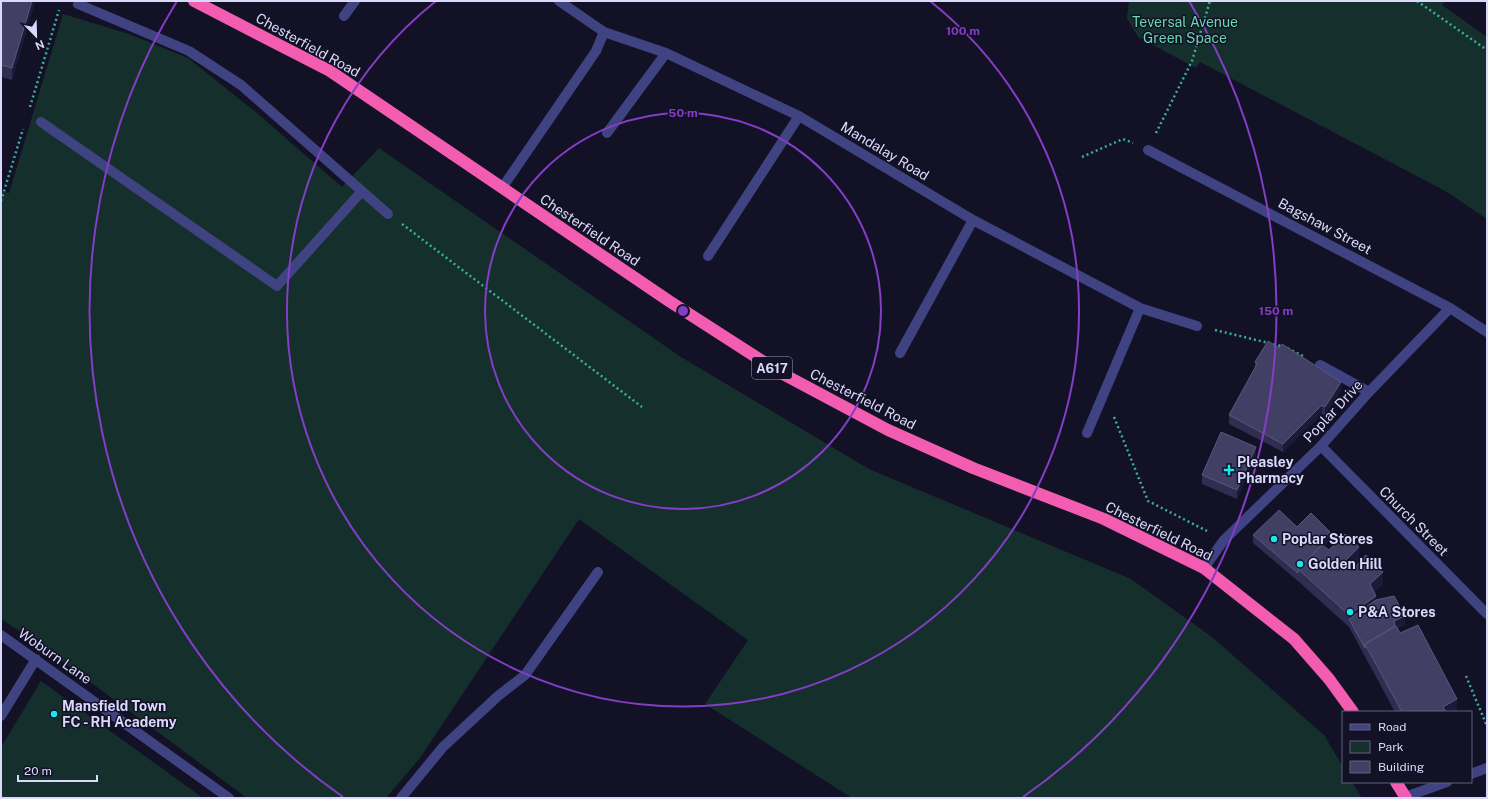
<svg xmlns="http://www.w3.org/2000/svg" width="1488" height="799" viewBox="0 0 1488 799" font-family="'Public Sans',sans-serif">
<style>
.green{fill:#152f2c}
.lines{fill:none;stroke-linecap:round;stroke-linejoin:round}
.path{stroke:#39b09f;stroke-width:2.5;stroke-dasharray:2 3;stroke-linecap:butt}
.minor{stroke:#404381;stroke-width:10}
.highway{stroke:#f35db1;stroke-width:12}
.wall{fill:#302c52}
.shaded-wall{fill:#1d1939}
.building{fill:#423f64;stroke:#5a577c}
.ring{fill:none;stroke:#843dc5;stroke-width:2}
.poi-dot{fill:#14e9ed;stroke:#131126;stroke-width:1.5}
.labels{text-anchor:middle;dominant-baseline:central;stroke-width:3;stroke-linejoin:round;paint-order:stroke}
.shield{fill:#131126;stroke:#9e9dbc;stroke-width:1}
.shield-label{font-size:13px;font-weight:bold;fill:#dad9fc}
.park-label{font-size:14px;fill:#6ad7b3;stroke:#131126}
.street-label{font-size:14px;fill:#dad9fc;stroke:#131126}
.poi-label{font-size:14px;font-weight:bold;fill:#dad9fc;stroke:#131126;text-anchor:start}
.centre{fill:#843dc5;stroke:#131126;stroke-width:2}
.ring-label{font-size:12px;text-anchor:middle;font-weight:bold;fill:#843dc5;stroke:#131126;stroke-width:3;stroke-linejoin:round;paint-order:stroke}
</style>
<rect width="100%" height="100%" fill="#131126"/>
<!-- green -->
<path class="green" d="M1129,1H1445L1442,5L1487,37V219L1447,192L1200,62L1196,68L1138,37L1127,18Z
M63,14L129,34L188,58L257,113L342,187L379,148L681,357L869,469L1131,579L1212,637L1324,735L1343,767V782H1352L1362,798H852L705,704L748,640L579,519L420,758L386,798H247L36,642L1,619V191L9,193Z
M41,681L203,798H1V747Z"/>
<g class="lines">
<!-- path -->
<path class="path" d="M1417,1L1487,50
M30,107L59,10
M1156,133L1192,61L1210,1
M1082,157L1123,139L1133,143
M1,201L23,129
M402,224L642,407
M1215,330L1285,347L1305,357
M1114,417L1148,501L1207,531
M1466,676L1487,726"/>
<!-- minor -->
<path class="minor" d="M79,1L78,4L189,51L241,85L388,214
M559,1L604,32L666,53L799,116L973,220L1140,308L1197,326
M344,16L355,1
M41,122L277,286L362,191
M607,133L666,53
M1148,150L1450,308L1487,332
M502,188L596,51L604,32
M708,256L799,116
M900,353L973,220
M1320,365L1369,392
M1087,433L1140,308
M1321,446L1487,614
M1204,568L1224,540L1321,446L1369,392L1450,308
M1,635L229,798
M1,716L36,659
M1471,774L1487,768
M1405,797L1447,782
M401,798L443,747L498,696L525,675L598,572"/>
<!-- highway -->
<path class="highway" d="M194,1L330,71L669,301L781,373L888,430L973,468L1104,519L1204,568L1294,639L1329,679L1353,712
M1396,782L1406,798"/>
</g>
<!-- wall -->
<path class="wall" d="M1,1H35L12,80L1,77Z
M1255,362L1341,390L1325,415L1322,414L1283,452L1229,424V415L1255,369Z
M1256,456L1237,499L1202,484V475Z
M1297,527L1330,540L1324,546L1329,550L1359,559L1352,566L1354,568L1383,584L1374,592L1376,600L1405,625L1398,628L1400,633L1457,711L1456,712H1395L1349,627L1298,581L1253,543V535Z"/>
<!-- shaded-wall -->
<path class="shaded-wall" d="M32,1H35L12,80V68Z
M1341,382V390L1325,415V407Z
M1322,405V414L1283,452V444Z
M1256,447V456L1237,499V490Z
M1330,532V540L1318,552V543Z
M1359,547V559L1346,572V560Z
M1383,572V584L1370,596V584Z
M1376,596V608L1349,619V615Z
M1405,616V625L1394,630V621Z
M1457,699V711L1443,712V707Z"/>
<!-- building -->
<path class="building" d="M1,1H32L12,68L1,65Z
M1268,341L1279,348L1282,344L1341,382L1325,407L1322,405L1283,444L1229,415L1257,364L1255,362Z
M1221,432L1256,447L1237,490L1202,475Z
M1279,510L1297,527L1311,513L1330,532L1318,543L1321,546L1298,569V573L1253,535Z
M1345,534L1359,547L1346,560L1354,568L1366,555L1383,572L1370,584L1376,596L1349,615L1298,569L1322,545L1329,550Z
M1394,596L1405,616L1394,621L1395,626L1365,644V648L1349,619L1376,600Z
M1418,625L1457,699L1443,707L1446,712H1402L1365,644L1396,626L1400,633Z"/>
<!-- distance rings -->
<g class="ring">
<circle cx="683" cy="311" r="198"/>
<path d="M930 1A396 396 0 1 1 436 1"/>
<path d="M343 797A593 593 0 0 1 177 1M1189 1A593 593 0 0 1 1023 797"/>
</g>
<!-- markers -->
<g class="poi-dot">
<path d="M1227 464h4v4h4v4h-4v4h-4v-4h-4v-4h4z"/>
<circle cx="1274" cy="539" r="4"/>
<circle cx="1300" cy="564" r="4"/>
<circle cx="1350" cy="612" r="4"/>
<circle cx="54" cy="714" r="4"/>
</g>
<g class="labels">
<!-- shield labels -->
<rect class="shield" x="752" y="357" width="40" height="22" rx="3"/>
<g class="shield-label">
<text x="772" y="368">A617</text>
</g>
<!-- park labels -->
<g class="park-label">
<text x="1185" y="22">Teversal Avenue<tspan x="1185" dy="16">Green Space</tspan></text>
</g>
<!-- street labels -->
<g class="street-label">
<text transform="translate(308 45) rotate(29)">Chesterfield Road</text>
<text transform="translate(885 151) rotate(31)">Mandalay Road</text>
<text transform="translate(1325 226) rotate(28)">Bagshaw Street</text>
<text transform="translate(590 230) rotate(34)">Chesterfield Road</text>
<text transform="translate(863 399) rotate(27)">Chesterfield Road</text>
<text transform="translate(1333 411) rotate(-47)">Poplar Drive</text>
<text transform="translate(1414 521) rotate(45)">Church Street</text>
<text transform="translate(1159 531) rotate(26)">Chesterfield Road</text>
<text transform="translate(55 656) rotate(35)">Woburn Lane</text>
</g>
<!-- poi labels -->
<g class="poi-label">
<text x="1237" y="462">Pleasley<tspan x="1237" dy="16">Pharmacy</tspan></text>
<text x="1282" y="539">Poplar Stores</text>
<text x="1308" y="564">Golden Hill</text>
<text x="1358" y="612">P&amp;A Stores</text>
<text x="62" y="706">Mansfield Town<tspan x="62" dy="16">FC - RH Academy</tspan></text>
</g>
</g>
<circle cx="683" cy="311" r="6" class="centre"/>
<g class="ring-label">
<text x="963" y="35">100 m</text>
<text x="683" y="117">50 m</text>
<text x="1276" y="315">150 m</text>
</g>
<!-- border -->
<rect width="1488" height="799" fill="none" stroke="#dad9fc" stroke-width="4"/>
<!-- legend -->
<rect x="1342" y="711" width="130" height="72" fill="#131126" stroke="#63617c"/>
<rect x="1350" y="724" width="20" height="6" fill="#404381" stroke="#63617c"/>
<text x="1378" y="731" font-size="12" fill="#dad9fc">Road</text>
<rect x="1350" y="741" width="20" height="12" fill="#152f2c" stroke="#63617c"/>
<text x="1378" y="751" font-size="12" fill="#dad9fc">Park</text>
<rect x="1350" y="761" width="20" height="12" fill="#423f64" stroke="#63617c"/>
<text x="1378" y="771" font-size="12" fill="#dad9fc">Building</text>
<!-- north arrow -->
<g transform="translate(36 36) rotate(157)" stroke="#131126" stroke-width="3" paint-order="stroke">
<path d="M0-3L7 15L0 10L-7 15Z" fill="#dad9fc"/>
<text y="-6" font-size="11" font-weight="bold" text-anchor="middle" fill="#dad9fc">N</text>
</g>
<!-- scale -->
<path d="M18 775v6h79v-6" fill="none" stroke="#dad9fc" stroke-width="2"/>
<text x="24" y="775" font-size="12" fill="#dad9fc" stroke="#131126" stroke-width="3" paint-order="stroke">20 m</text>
</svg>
